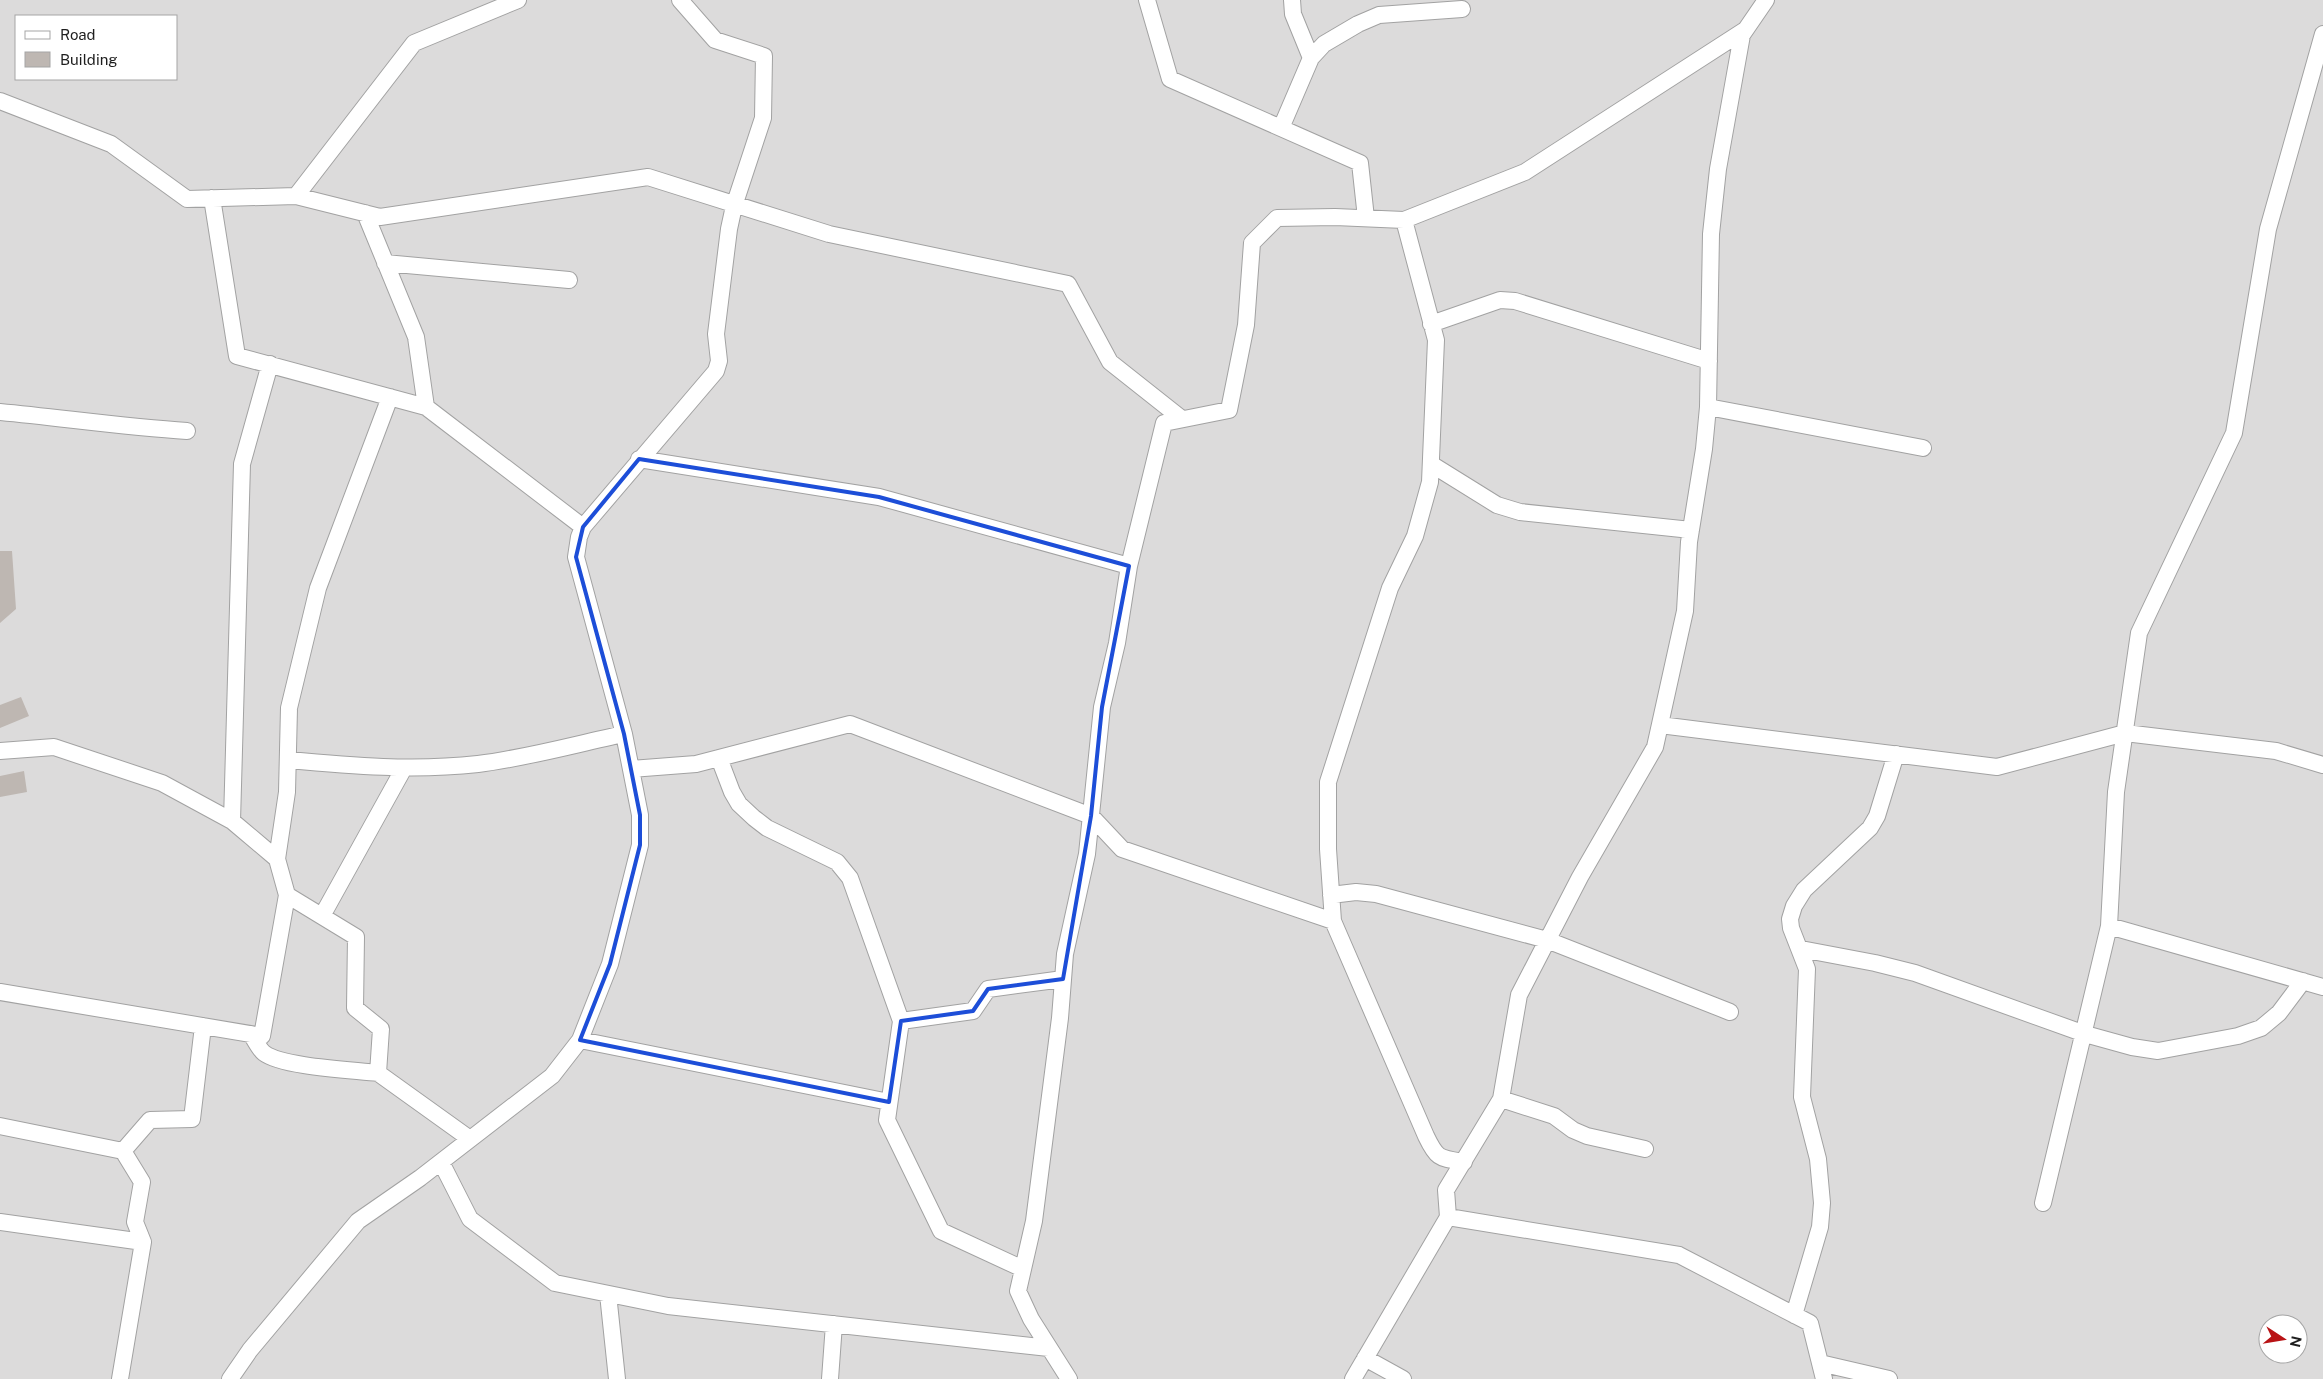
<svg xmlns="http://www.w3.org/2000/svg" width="2323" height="1379" viewBox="0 0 2323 1379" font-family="'Public Sans',sans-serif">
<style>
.residential{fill:#dcdbdb;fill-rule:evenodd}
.building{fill:#beb7b2}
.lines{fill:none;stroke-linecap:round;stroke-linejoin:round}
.minor-casing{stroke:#a2a2a2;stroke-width:18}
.minor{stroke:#fff;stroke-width:16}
.marked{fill:none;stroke:#1d4ed8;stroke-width:4;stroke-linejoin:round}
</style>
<rect width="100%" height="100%" fill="#eeebe5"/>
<!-- residential -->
<path class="residential" d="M0,0H2323V1379H0ZM16,16H176V79H16ZM2268,1324H2298V1354H2268Z"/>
<!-- building -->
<path class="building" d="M0,551H12L16,609L0,623Z
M21,697L29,716L0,728V705Z
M24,771L27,792L0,797V776Z"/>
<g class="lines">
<defs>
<path id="minor" d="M1147,0L1170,79L1360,163L1366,218
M1292,0L1293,14L1311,58
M0,101L111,144L187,199L296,196L380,217L648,177L829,234L1068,284L1110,362L1182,419
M1281,128L1311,58L1324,44L1358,24L1379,15L1462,9
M296,196L414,43L518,0
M212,198L237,356L426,407L583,527
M365,213L416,337L426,407
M1404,220L1436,340L1430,482L1415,536L1390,588L1328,782V849L1333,921L1426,1136C1437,1159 1439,1158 1464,1162
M385,263L569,280
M1431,324L1500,300L1515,301L1709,361
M1708,407L1923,448
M0,412C63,418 125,427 187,431
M639,459L879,497L1129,566
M1431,464L1497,505L1520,512L1691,530
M1660,725L1997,767L2125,733L2276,751L2323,765
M0,751L54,747L162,783L232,821L277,859L287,895L356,937L355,1008L381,1029L378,1073L470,1139
M719,758L732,792L739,804L754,818L767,828L837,862L850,878L901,1021L887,1120L941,1231L1023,1269
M288,760C352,766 414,771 478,764C527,758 576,744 624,734
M631,769L696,764L850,724L1091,816L1122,849L1333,921
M232,821L242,464L270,364
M277,859L287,792L289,708L318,588L390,397
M1331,895L1356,892L1376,894L1547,940L1730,1012
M322,916L404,768
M2109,926L2323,987
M1801,949L1875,963L1915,973L2085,1034L2132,1047L2158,1051L2238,1036L2261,1028L2279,1013L2303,981
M0,992L262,1036L287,895
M901,1021L973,1011L988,989L1063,979
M251,1034C255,1040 259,1049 264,1053C282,1067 354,1070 378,1073
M580,1040L889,1102
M1501,1099L1554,1116L1573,1130L1587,1136L1645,1149
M0,1126L123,1151
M441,1162L470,1219L555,1283L668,1306L1049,1348
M2043,1203L2109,926L2116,792L2139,633L2234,433L2268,229L2323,34
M1448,1217L1679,1255L1810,1323L1824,1379
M0,1222L143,1242
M608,1294L617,1379
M1794,1315L1820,1227L1822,1203L1818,1159L1802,1097L1807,969L1791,928L1790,919L1794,906L1804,890L1870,828L1877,816L1896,754
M1365,1358L1403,1379
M1820,1363L1889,1379
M120,1379L143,1242L135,1222L142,1182L123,1151L150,1120L192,1119L203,1026
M230,1379L250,1350L358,1221L420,1178L552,1076L580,1040L610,964L640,845V815L624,734L576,557L579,537L583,527L716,371L719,361L716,334L729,229L734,206L763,118L764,56L715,40L680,0
M830,1379L834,1324
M1069,1379L1031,1319L1018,1291L1034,1221L1060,1018L1065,954L1087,854L1102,707L1117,643L1129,566L1164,423L1229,410L1246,325L1252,243L1277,218L1335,217L1404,220L1525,172L1745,30
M1353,1379L1448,1217L1446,1190L1501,1099L1519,995L1580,877L1655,747L1685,611L1689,542L1704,449L1708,407L1711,234L1718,169L1742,35L1766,0"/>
</defs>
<!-- minor casing -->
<use href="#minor" class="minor-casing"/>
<!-- minor -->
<use href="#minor" class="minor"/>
</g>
<!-- marked area -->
<path class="marked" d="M639,459L879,497L1129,566L1102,707L1091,816L1063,979L988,989L973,1011L901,1021L889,1102L580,1040L610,964L640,845V815L624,734L576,557L583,527Z"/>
<!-- legend -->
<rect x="15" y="15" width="162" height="65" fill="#ffffff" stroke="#a5a5a5"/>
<rect x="25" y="31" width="25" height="8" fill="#ffffff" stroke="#a5a5a5"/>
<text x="60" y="40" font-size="15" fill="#1e1e1e">Road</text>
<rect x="25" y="52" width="25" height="15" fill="#beb7b2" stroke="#a5a5a5"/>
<text x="60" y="65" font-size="15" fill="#1e1e1e">Building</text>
<!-- north arrow -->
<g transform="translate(2283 1339) rotate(102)"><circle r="24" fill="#ffffff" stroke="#a5a5a5"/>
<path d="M0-4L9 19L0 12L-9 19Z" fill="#b91315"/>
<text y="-8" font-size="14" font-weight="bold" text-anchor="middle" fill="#1e1e1e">N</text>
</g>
</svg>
